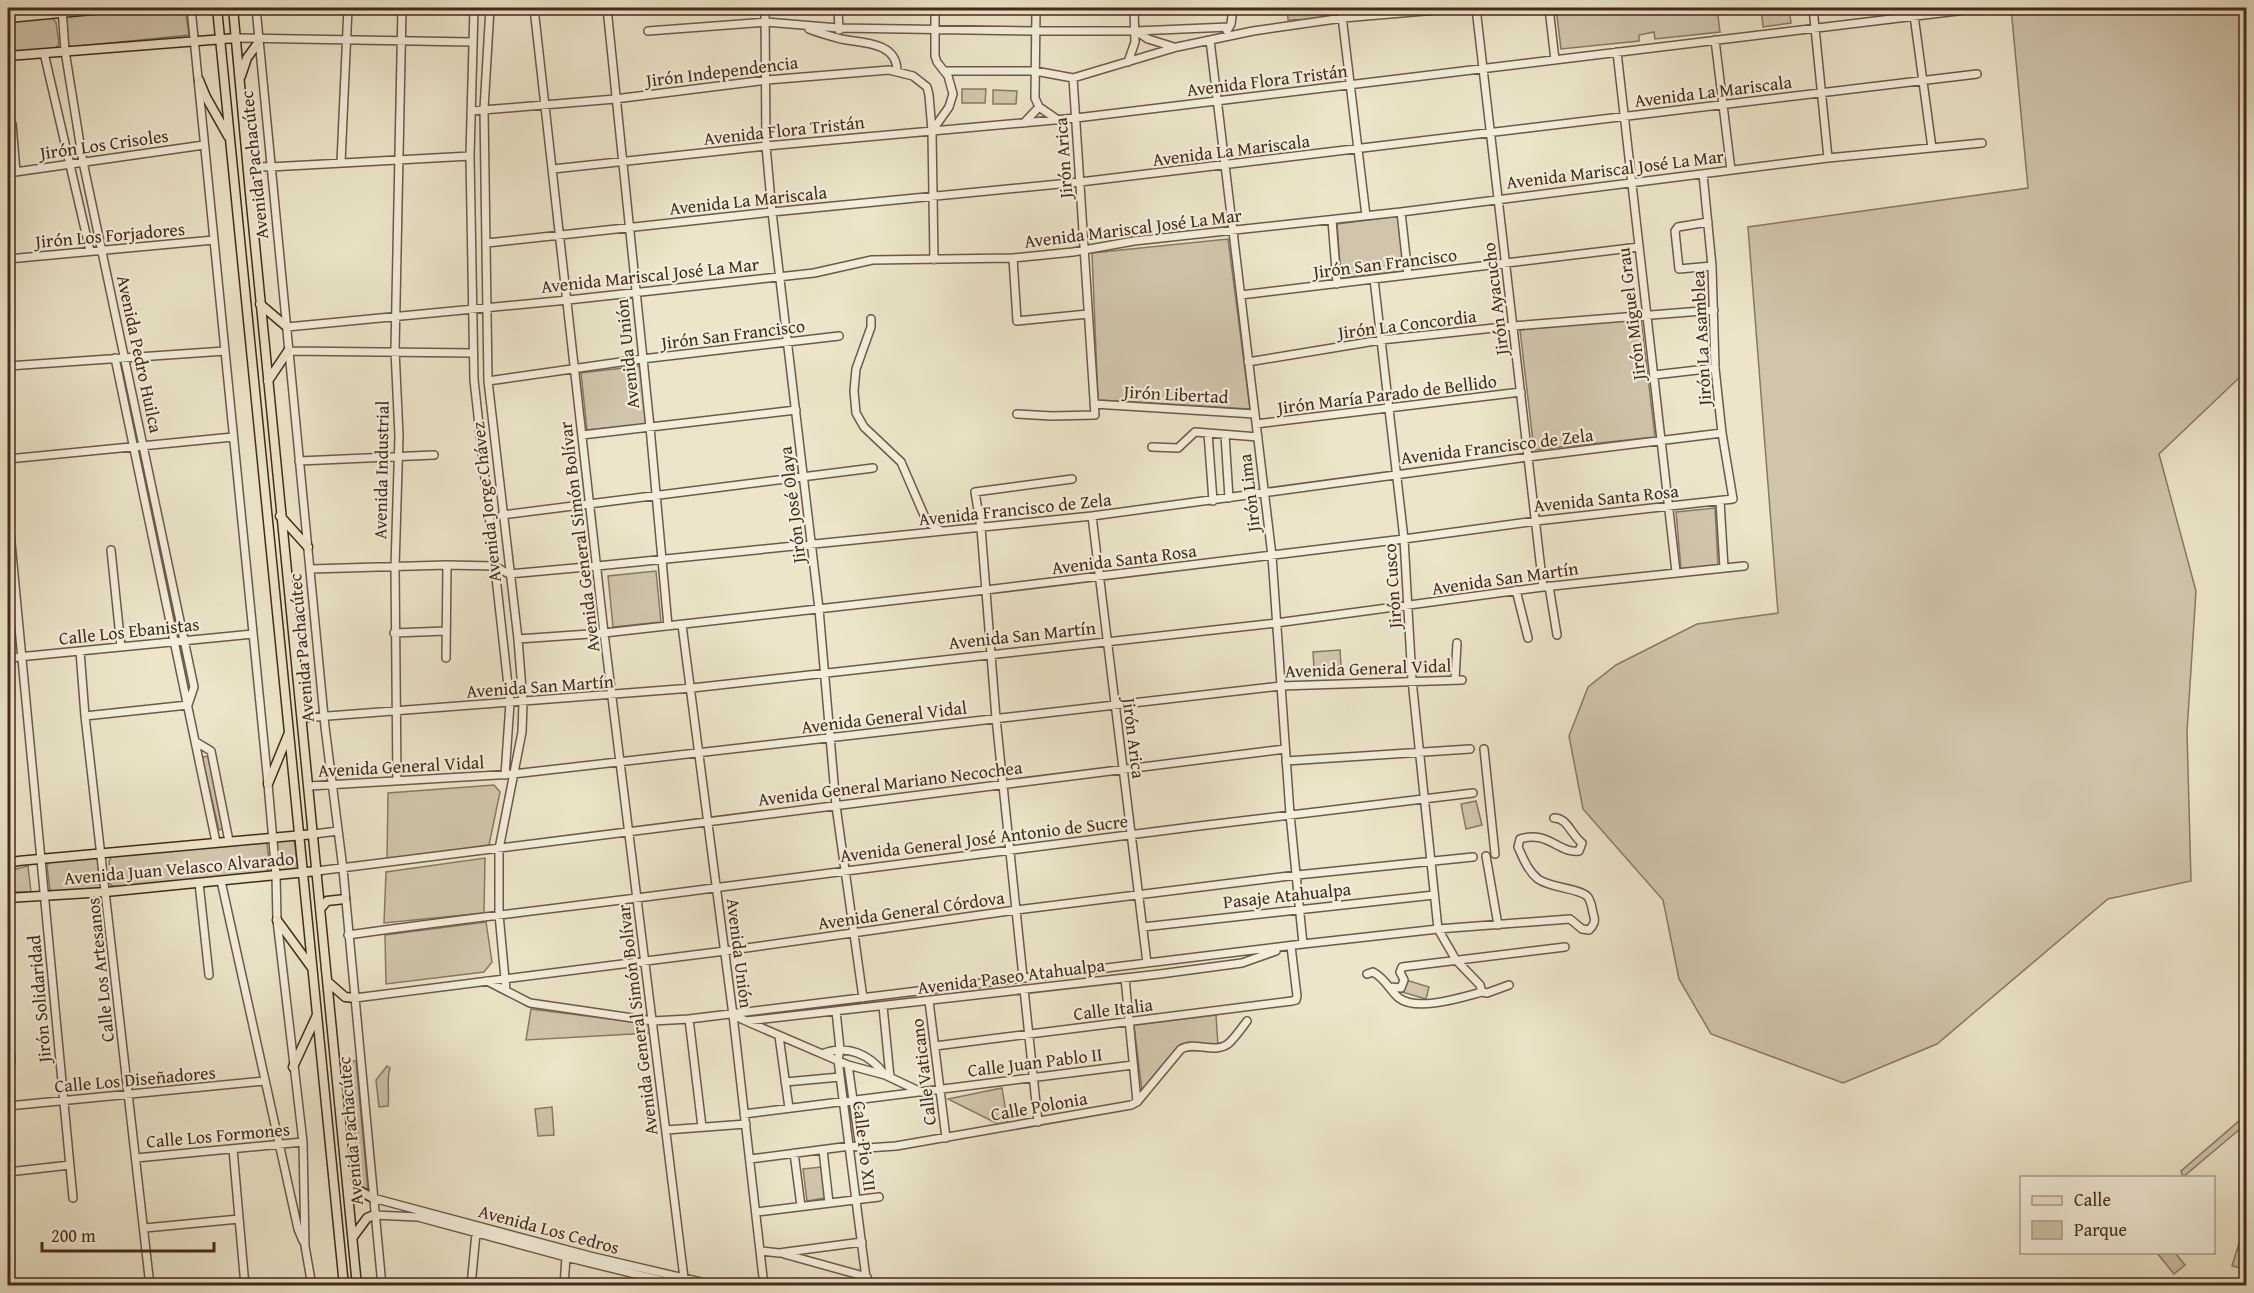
<svg xmlns="http://www.w3.org/2000/svg" width="2254" height="1293" viewBox="0 0 2254 1293" font-family="'Gentium Book Plus',serif">
<style>
.green{fill:#d0c5ac;stroke:#8a7764;stroke-width:1.5}
.lines{fill:none;stroke-linecap:round;stroke-linejoin:round}
.minor-casing{stroke:#6f5848;stroke-width:10}
.major-casing{stroke:#45291d;stroke-width:11}
.minor{stroke:#f3eedc;stroke-width:7}
.major{stroke:#ece5c9;stroke-width:8}
.labels{text-anchor:middle;dominant-baseline:central;stroke-width:4.5;stroke-linejoin:round;paint-order:stroke}
.street-label{font-size:18px;fill:#45291d;stroke:#f3eedc}
</style>
<rect width="100%" height="100%" fill="#ece5c9"/>
<filter id="stains"><feTurbulence type="fractalNoise" baseFrequency=".00333" numOctaves="4"/><feColorMatrix values="0 0 0 0 .2 0 0 0 0 .09 0 0 0 0 .02 0 0 0 .5 -.17"/></filter>
<radialGradient id="worn" r=".72"><stop offset=".6" stop-color="#630" stop-opacity="0"/><stop offset="1" stop-color="#630" stop-opacity=".3"/></radialGradient>
<!-- green -->
<path class="green" d="M145,8H185L189,35L71,47L67,44L64,21L68,15Z
M1287,8H1332C1327,23 1301,19 1288,20Z
M1556,8H1717L1720,32L1655,39L1654,32L1639,35V41L1561,49Z
M1761,8H1789L1791,23L1763,27Z
M2011,8H2246V373L2240,377L2159,454L2196,591L2187,732L2191,881L2108,899L1937,1044L1843,1083L1711,1034L1679,979L1663,900L1583,809L1569,736L1588,687L1616,665L1697,624L1778,613L1748,227L2028,188Z
M51,17L56,22L59,44L56,48L8,53V21Z
M962,89H986L985,103H962Z
M993,90L1017,91L1016,104H993Z
M1399,216L1404,271L1341,278L1337,224Z
M1228,239L1250,409L1098,400L1092,253Z
M1641,318L1655,437L1534,450L1520,330Z
M640,366L646,424L587,430L581,373Z
M1715,508L1718,565L1681,569L1676,512Z
M656,571L661,622L613,627L608,576Z
M1340,650L1341,666L1314,668L1313,652Z
M208,756L225,828L219,830L202,757Z
M494,785L500,792L489,845L387,860L388,793Z
M1476,801L1482,825L1466,829L1461,804Z
M294,838L298,870L278,872L275,840Z
M264,841L267,844L270,868L265,873L116,888L110,884L109,861L113,855Z
M95,857L99,858L103,885L99,889L53,893L50,891L47,865L50,862Z
M485,858L484,913L384,923L386,872Z
M28,866L31,892H8V871Z
M486,922L492,962L484,972L386,984L385,935Z
M1406,980L1429,987L1426,999L1402,992Z
M531,1009L650,1024V1033L526,1040Z
M1216,1015L1218,1046L1184,1044L1142,1091L1134,1025Z
M353,1061H356L368,1190L360,1187L348,1063Z
M387,1066L390,1068C386,1081 390,1093 388,1106L379,1107L376,1080Z
M1002,1088L1008,1125H1000L948,1099Z
M552,1107L554,1135L538,1136L535,1109Z
M2246,1115V1124L2183,1177L2181,1171Z
M821,1167L825,1198L807,1201L803,1169Z
M2241,1237L2246,1239V1269L2232,1266Z
M2157,1253H2175L2185,1265L2174,1274Z"/>
<g class="lines">
<defs>
<path id="minor" d="M62,8L65,51L83,162L194,687L188,705L85,716
M191,8L268,784L276,875L277,920L303,1142L305,1246L312,1286
M256,8L325,727L343,869L382,1286
M474,8L470,156L474,380L510,703L505,775
M490,8L484,109L488,381L518,639L523,703L522,732L499,849V914L506,990
M534,8L604,633L684,1278
M607,8L650,427L668,626
M765,8L766,146L772,212L819,609L836,806L863,998
M838,8L839,30
M1036,8L1035,98L1039,107L1058,120
M1341,8L1366,216
M1476,8L1543,587
M1549,8L1555,60
M1813,8L1828,158
M1913,8L1932,148
M809,29C819,33 830,36 841,39C863,43 897,42 897,71
M648,31L766,22L838,28L1035,31H1136L1229,27
M1136,31L1148,39L1174,47
M1227,31L1231,24L1233,8
M236,38L472,42
M1210,40L1272,556L1290,814L1303,944
M1715,40L1731,170
M1617,52L1676,572
M44,53L90,251
M1128,62L1135,42L1134,8
M944,71H1035L1073,78L1177,47L1253,31L1343,18L1460,8
M471,111L615,99L767,80L889,70L913,76L927,87L929,95L932,131
M1024,123L1039,107
M12,124L16,172
M341,162L348,8
M248,166L270,167L470,156
M553,169L766,146L1076,118L1982,8
M8,173L204,145
M1401,212L1408,275
M1332,220L1337,284
M1708,222L1678,227L1675,231L1679,269L1712,266
M487,243L772,212L1080,182L1977,74
M1013,258L1017,321L1088,314
M8,259L214,240
M934,260L932,131L949,107L953,94L948,76L937,62L935,56V8
M1241,295L1639,247
M871,319V327L856,369L854,391L856,413L864,427L901,462L927,522L941,531
M287,327L568,300L814,273L872,260L1013,258L1073,252L1134,241L1401,212L1828,158L1982,143
M288,351L473,353
M115,358L216,842
M1248,362L1381,340L1513,326L1714,310
M8,366L225,351
M1654,375L1715,368
M488,381L642,359L839,336
M1094,404L1255,414
M1017,414L1052,416L1095,415L1073,78
M1256,424L1521,392
M1208,433L1213,501
M582,435L796,410
M1225,435L1229,498
M1152,447L1178,448L1195,432L1258,437
M8,459L233,437
M299,461L434,455
M1720,501L1724,568
M8,511L73,1198
M502,515L873,468
M1092,516L1147,963
M111,550L121,647
M310,569L447,565L494,566L509,574L597,566L1092,516L1528,457L1722,433
M1549,586L1557,635
M1516,590L1528,638
M682,625L733,1015L764,1286
M394,633L446,631
M518,639L604,633L986,590L1404,539L1536,521L1733,499L1722,433L1715,368L1712,266L1703,174
M80,651L85,716L150,1286
M8,658L253,634
M446,658L447,565
M1455,680L1457,643
M302,718L692,688L1276,623L1543,587L1744,566
M196,742L211,751L229,841
M1484,749L1495,854
M1286,761L1470,749
M397,781L395,567L399,436L395,350L402,8
M309,786L513,774L1281,686L1462,680
M314,834L338,831
M1486,856L1498,925
M317,871L1285,749
M221,881L298,1229L303,1241
M199,883L209,975
M1143,927L1434,895
M348,935C473,917 597,904 721,887C972,855 1222,822 1473,793
M1367,974L1373,972C1387,980 1389,990 1399,998C1417,1012 1463,997 1482,992L1480,985L1456,960L1438,929L1412,680L1404,539L1374,279
M1023,977L996,718L981,528L975,492L1072,479
M1125,978L1137,1102
M487,981L530,1003L653,1021L689,1019L1303,944L1438,929L1570,919L1582,929L1589,930C1594,925 1596,921 1593,913C1592,908 1591,900 1587,896C1578,888 1550,888 1538,879C1528,871 1523,858 1518,847L1520,839C1548,830 1559,854 1579,851L1582,843C1571,835 1568,818 1554,818
M1390,987L1401,988L1404,980L1400,972L1402,967L1565,947
M1024,989L1038,1122
M1482,992L1487,993L1509,985
M355,998L725,951L1016,910L1297,875L1473,857
M929,1001L946,1138
M883,1006L890,1077
M836,1011L840,1049L838,1060L867,1286
M733,1015L746,1021L1160,974L1242,963L1276,951
M689,1019L702,1127
M748,1022L848,1065L885,1075L921,1092
M8,1028L11,1061
M779,1036L789,1108
M935,1046L1292,1001L1296,1000L1297,996L1291,946H1289
M822,1054C847,1044 870,1054 885,1075
M848,1065L860,1148
M785,1082L840,1077
M8,1106L264,1081
M744,1114L1133,1065
M666,1130L746,1124
M233,1149L245,1286
M823,1150L829,1203
M794,1153L801,1206
M136,1158L303,1142
M750,1159L850,1146L867,1148L896,1146L1131,1105L1137,1102L1181,1049C1195,1041 1214,1054 1228,1044C1235,1038 1241,1029 1247,1021
M8,1172L70,1165
M373,1198L590,1256L718,1286
M757,1212L879,1197
M374,1215L418,1217L566,1257L684,1286
M145,1228L239,1219
M761,1251L779,1253L862,1242
M784,1254L867,1277
M471,1286L476,1233
M564,1286L566,1257
M2242,1286L2243,1283"/>
<path id="major" d="M217,8L344,1286
M233,8C271,434 317,859 357,1286
M8,18L113,8
M8,56L236,38
M241,76L247,58L258,43
M199,80L206,97L228,136
M260,304L287,327
M268,381L288,351
M280,516L308,547
M268,784L288,735
M8,864L18,861L314,834
M8,898L106,892L317,871
M321,908L327,901L345,899
M277,920L312,968
M328,982L345,997L355,998
M293,1067L317,1015
M348,1185L373,1198
M353,1237L367,1218L374,1215"/>
</defs>
<!-- minor casing -->
<use href="#minor" class="minor-casing"/>
<!-- major casing -->
<use href="#major" class="major-casing"/>
<!-- minor -->
<use href="#minor" class="minor"/>
<!-- major -->
<use href="#major" class="major"/>
</g>
<g class="labels">
<!-- street labels -->
<g class="street-label">
<text transform="translate(722 71) rotate(-7)">Jirón Independencia</text>
<text transform="translate(1267 80) rotate(-7)">Avenida Flora Tristán</text>
<text transform="translate(1713 91) rotate(-7)">Avenida La Mariscala</text>
<text transform="translate(784 130) rotate(-6)">Avenida Flora Tristán</text>
<text transform="translate(104 144) rotate(-8)">Jirón Los Crisoles</text>
<text transform="translate(1231 150) rotate(-7)">Avenida La Mariscala</text>
<text transform="translate(1063 158) rotate(-94)">Jirón Arica</text>
<text transform="translate(254 165) rotate(-96)">Avenida Pachacútec</text>
<text transform="translate(1615 169) rotate(-7)">Avenida Mariscal José La Mar</text>
<text transform="translate(748 200) rotate(-6)">Avenida La Mariscala</text>
<text transform="translate(1133 228) rotate(-7)">Avenida Mariscal José La Mar</text>
<text transform="translate(110 235) rotate(-5)">Jirón Los Forjadores</text>
<text transform="translate(1385 263) rotate(-7)">Jirón San Francisco</text>
<text transform="translate(650 275) rotate(-6)">Avenida Mariscal José La Mar</text>
<text transform="translate(1495 299) rotate(-97)">Jirón Ayacucho</text>
<text transform="translate(1631 314) rotate(-97)">Jirón Miguel Grau</text>
<text transform="translate(1407 324) rotate(-7)">Jirón La Concordia</text>
<text transform="translate(733 334) rotate(-7)">Jirón San Francisco</text>
<text transform="translate(1701 338) rotate(-93)">Jirón La Asamblea</text>
<text transform="translate(140 354) rotate(78)">Avenida Pedro Huilca</text>
<text transform="translate(627 354) rotate(-96)">Avenida Unión</text>
<text transform="translate(1176 394) rotate(3)">Jirón Libertad</text>
<text transform="translate(1387 394) rotate(-7)">Jirón María Parado de Bellido</text>
<text transform="translate(1497 446) rotate(-7)">Avenida Francisco de Zela</text>
<text transform="translate(381 470) rotate(-89)">Avenida Industrial</text>
<text transform="translate(1249 493) rotate(-97)">Jirón Lima</text>
<text transform="translate(1606 498) rotate(-6)">Avenida Santa Rosa</text>
<text transform="translate(486 502) rotate(-96)">Avenida Jorge Chávez</text>
<text transform="translate(792 505) rotate(-97)">Jirón José Olaya</text>
<text transform="translate(1015 509) rotate(-6)">Avenida Francisco de Zela</text>
<text transform="translate(579 537) rotate(-97)">Avenida General Simón Bolívar</text>
<text transform="translate(1124 559) rotate(-7)">Avenida Santa Rosa</text>
<text transform="translate(1505 578) rotate(-8)">Avenida San Martín</text>
<text transform="translate(1392 586) rotate(-94)">Jirón Cusco</text>
<text transform="translate(129 631) rotate(-6)">Calle Los Ebanistas</text>
<text transform="translate(1022 635) rotate(-6)">Avenida San Martín</text>
<text transform="translate(301 648) rotate(-95)">Avenida Pachacútec</text>
<text transform="translate(1368 668) rotate(-2)">Avenida General Vidal</text>
<text transform="translate(540 686) rotate(-4)">Avenida San Martín</text>
<text transform="translate(884 717) rotate(-7)">Avenida General Vidal</text>
<text transform="translate(1134 738) rotate(83)">Jirón Arica</text>
<text transform="translate(401 766) rotate(-3)">Avenida General Vidal</text>
<text transform="translate(890 783) rotate(-7)">Avenida General Mariano Necochea</text>
<text transform="translate(984 838) rotate(-7)">Avenida General José Antonio de Sucre</text>
<text transform="translate(179 868) rotate(-5)">Avenida Juan Velasco Alvarado</text>
<text transform="translate(1287 895) rotate(-6)">Pasaje Atahualpa</text>
<text transform="translate(911 910) rotate(-8)">Avenida General Córdova</text>
<text transform="translate(740 953) rotate(83)">Avenida Unión</text>
<text transform="translate(100 970) rotate(-96)">Calle Los Artesanos</text>
<text transform="translate(1011 976) rotate(-7)">Avenida Paseo Atahualpa</text>
<text transform="translate(39 999) rotate(-95)">Jirón Solidaridad</text>
<text transform="translate(1113 1009) rotate(-7)">Calle Italia</text>
<text transform="translate(637 1020) rotate(-97)">Avenida General Simón Bolívar</text>
<text transform="translate(1035 1062) rotate(-7)">Calle Juan Pablo II</text>
<text transform="translate(923 1072) rotate(-97)">Calle Vaticano</text>
<text transform="translate(135 1079) rotate(-5)">Calle Los Diseñadores</text>
<text transform="translate(1039 1106) rotate(-10)">Calle Polonia</text>
<text transform="translate(350 1131) rotate(-95)">Avenida Pachacútec</text>
<text transform="translate(218 1135) rotate(-5)">Calle Los Formones</text>
<text transform="translate(865 1146) rotate(83)">Calle Pio XII</text>
<text transform="translate(549 1229) rotate(15)">Avenida Los Cedros</text>
</g>
</g>
<!-- margin -->
<rect width="2254" height="1293" fill="none" stroke="#ece5c9" stroke-width="30"/>
<rect x="9" y="9" width="2236" height="1275" fill="none" stroke="#45291d" stroke-width="3"/>
<rect x="15" y="15" width="2224" height="1263" fill="none" stroke="#45291d" stroke-width="1.5"/>
<!-- legend -->
<rect x="2020" y="1176" width="195" height="78" fill="#f3eedc" stroke="#ad9f90" stroke-width="1.5"/>
<rect x="2032" y="1196" width="30" height="9" fill="#ece5c9" stroke="#ad9f90" stroke-width="1.5"/>
<text x="2074" y="1206" font-size="18" fill="#45291d">Calle</text>
<rect x="2032" y="1221" width="30" height="18" fill="#d0c5ac" stroke="#ad9f90" stroke-width="1.5"/>
<text x="2074" y="1236" font-size="18" fill="#45291d">Parque</text>
<!-- scale -->
<path d="M42 1242v9h172v-9" fill="none" stroke="#45291d" stroke-width="3"/>
<text x="51" y="1242" font-size="18" fill="#45291d" stroke="#f3eedc" stroke-width="4.5" paint-order="stroke">200 m</text>
<rect width="100%" height="100%" filter="url(#stains)"/>
<rect width="100%" height="100%" fill="url(#worn)"/>
</svg>
